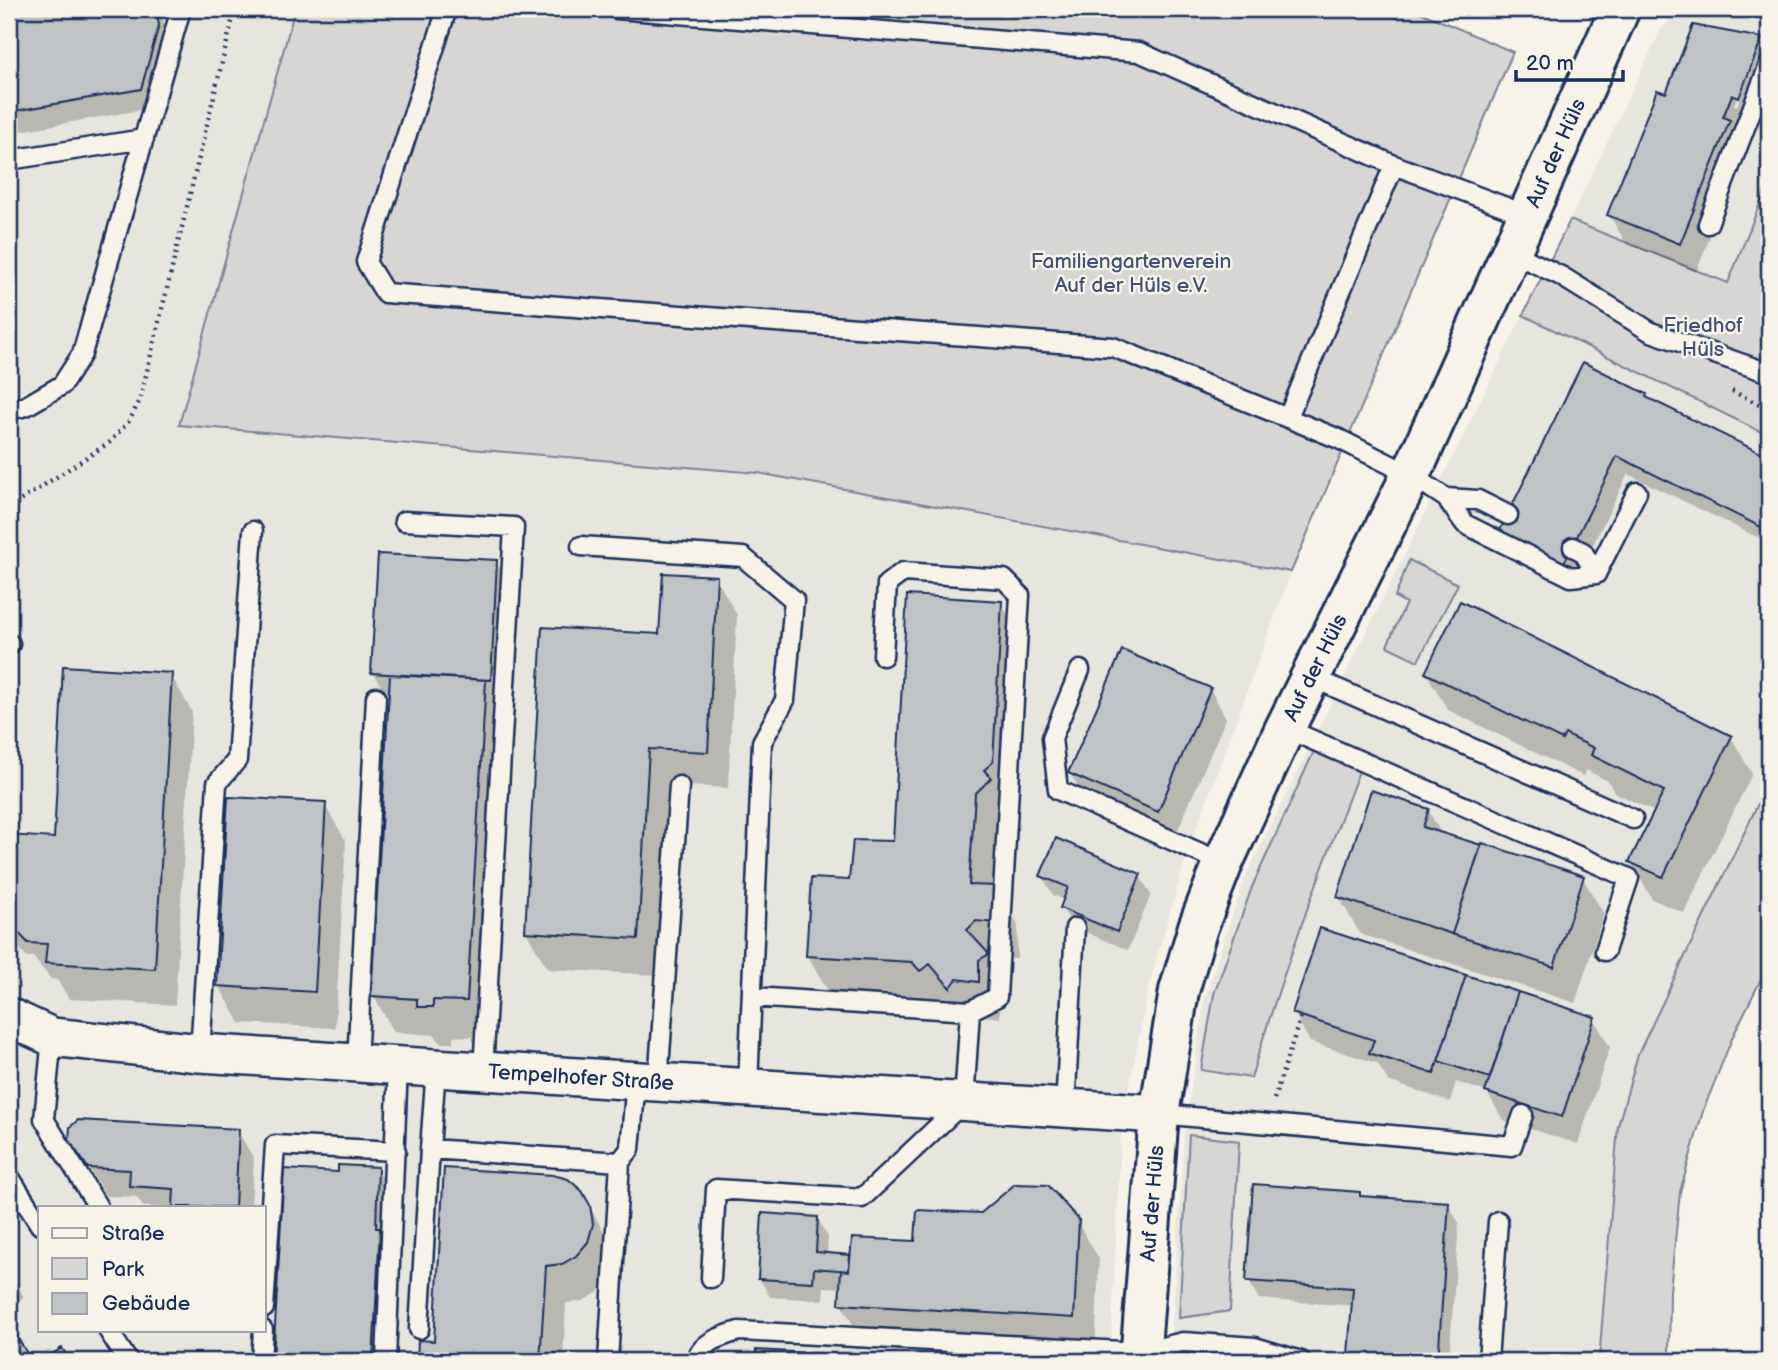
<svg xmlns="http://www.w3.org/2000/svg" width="1778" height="1370" viewBox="0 0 1778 1370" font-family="'Balsamiq Sans',sans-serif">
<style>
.built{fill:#e6e5de;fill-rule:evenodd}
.green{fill:#d7d6d4;stroke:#798299;stroke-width:2}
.shadow{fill:#0003;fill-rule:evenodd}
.building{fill:#c0c3c5;stroke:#1b2f5e;stroke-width:2}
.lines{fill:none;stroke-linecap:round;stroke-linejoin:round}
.lane-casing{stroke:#1b2f5e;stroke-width:23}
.street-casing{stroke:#1b2f5e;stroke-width:42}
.secondary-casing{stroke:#1b2f5e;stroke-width:44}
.path{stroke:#1b2f5e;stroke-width:4.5;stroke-dasharray:2 5;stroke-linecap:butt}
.lane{stroke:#f7f3e8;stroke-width:18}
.street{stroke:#f7f3e8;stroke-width:37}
.secondary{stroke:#f7f3e8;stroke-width:38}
.labels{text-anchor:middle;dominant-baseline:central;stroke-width:5;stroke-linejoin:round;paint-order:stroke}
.street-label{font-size:21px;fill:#1b2f5e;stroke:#f7f3e8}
.park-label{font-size:21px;fill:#415076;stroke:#f7f3e8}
</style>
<rect width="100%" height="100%" fill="#f7f3e8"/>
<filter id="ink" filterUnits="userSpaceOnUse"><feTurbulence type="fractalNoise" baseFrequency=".0143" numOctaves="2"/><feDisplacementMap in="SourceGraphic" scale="14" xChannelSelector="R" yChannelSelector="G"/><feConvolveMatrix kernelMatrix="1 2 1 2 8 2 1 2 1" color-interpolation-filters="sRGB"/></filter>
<g filter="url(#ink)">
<!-- built -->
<path class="built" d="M9,9H295L179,425L758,473L1291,572L1186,857L1149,984L1121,1131L1110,1361H9ZM40,1207H264V1330H40Z
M1679,9H1748L1769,13V181L1728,283L1570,220L1661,30Z
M1523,315L1769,436V781L1638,1054L1618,1126L1599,1361H1170L1184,1135L1205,996L1245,878Z"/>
<!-- green -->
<path class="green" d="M295,9H1413L1513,52L1291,572L758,473L179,425Z
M1769,181V436L1523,315L1570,220L1728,283Z
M1409,560L1458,584L1418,661L1387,646L1406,603L1395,597Z
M1314,751L1359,771C1320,873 1282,974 1251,1078L1201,1070L1214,994L1252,887Z
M1769,781V963L1733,1036L1703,1111L1680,1192L1670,1291L1669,1361H1599L1618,1126L1638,1054Z
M1189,1135L1239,1141L1230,1311L1179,1318Z"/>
<!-- shadow -->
<path class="shadow" d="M9,9H87L89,16L132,9H157L165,24L169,45L152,108L9,133Z
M1761,40L1769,54V89L1696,272L1626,243L1609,215L1667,96ZM1751,61H1755L1737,106L1734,105Z
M1646,395L1649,400L1769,459V543L1628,474L1575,581L1512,551Z
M496,562L512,590L488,1038L453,1036V1043H440L435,1035L394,1032L373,995L390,701L373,673Z
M716,578L737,615L728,788L669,785L658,975L548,969L526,932L661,636Z
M1001,603L1022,639L1011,816L995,831L992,888H997L1018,925L1017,959L997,958L991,963L1007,990L1000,997V1018L979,1015L972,1023L952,1000L943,1007L935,999L829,993L808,956L851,882L894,843Z
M1426,673L1731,737L1752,774L1684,913L1652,899L1631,862L1655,812L1614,792L1608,781L1586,770L1583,776L1448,710Z
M171,675L192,712L175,1005L69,999L57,980L51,979L33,957H26L9,934V837L55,839Z
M1210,689L1226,718L1174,839L1087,802L1070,773Z
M324,804L346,841L335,1028L240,1023L219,986Z
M1428,810L1442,835L1582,877L1604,914L1575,1003L1360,934L1339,897Z
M1057,840L1140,876L1151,895L1128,950L1073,927L1062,908L1065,900L1053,895L1042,876Z
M1294,1013L1593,1018L1610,1047L1578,1144L1503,1120L1487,1092L1456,1082L1450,1102L1388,1081L1377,1063L1310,1042Z
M237,1130L254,1159L251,1207H143L137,1197L106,1196L71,1139Z
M377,1169L399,1206L396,1259L401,1266L395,1361H275L286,1171L340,1174Z
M581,1192L610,1243L609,1279L597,1293L583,1301L566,1303L563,1361H419L420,1342L436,1343Z
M1359,1193L1362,1198L1448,1204L1459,1223L1449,1361H1354L1350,1354L1353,1306L1259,1299L1248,1280Z
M817,1218L828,1237L827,1255L849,1256L852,1261L916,1242L1077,1221L1099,1259L1095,1354L863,1341L841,1304L842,1288L824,1287L823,1300L770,1297L759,1278Z
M9,1271L24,1297L9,1306Z"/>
<!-- building -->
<path class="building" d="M9,9H81L82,15L121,9H156L159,25L141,89L9,112Z
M1693,25L1762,38L1739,98L1732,95L1723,117L1730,120L1680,244L1607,215L1657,90L1666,93Z
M1583,362L1647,394L1646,397L1769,457V531L1617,456L1564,563L1499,532Z
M378,554L497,560L491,680L371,673Z
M663,573L717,576L708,752L649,749L638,939L525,932L542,627L659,634Z
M907,595L1002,601L993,762L984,770L991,778L975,794L969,885L998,886L996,923L976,921L967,930L989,954L979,960V982L957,979L950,988L930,964L920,971L912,962L806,956L811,878L849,880L853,840L893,841Z
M1460,601L1732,736L1663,877L1629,862L1664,791L1591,755L1594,748L1565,734L1562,740L1425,673Z
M1122,650L1211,688L1158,812L1068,773Z
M63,666L172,673L155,969L45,963L47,944L28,943L15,929L16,921H9V835L54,838Z
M390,675L486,680L467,1001L433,1000V1007H417V999L371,996Z
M1371,790L1429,809L1423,827L1481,845L1452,934L1337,897Z
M228,797L326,802L315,992L217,986Z
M1056,838L1141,874L1117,932L1060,908L1068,887L1040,876Z
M1482,843L1584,876L1554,967L1452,934Z
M1320,928L1466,975L1434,1074L1369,1053L1374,1040L1292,1013Z
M1466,975L1518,992L1490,1078L1438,1061Z
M1518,992L1595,1017L1562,1117L1485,1092Z
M78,1120L239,1129L235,1207H173L174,1189L129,1186L130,1170L88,1168L69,1140L70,1127Z
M338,1165L378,1167L376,1228H380L373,1361H273L284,1169L338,1172Z
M444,1168L553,1175L568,1179L582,1191L590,1205L593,1224L588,1242L576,1256L562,1264L546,1266L540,1361H417L418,1340L434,1341Z
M1015,1184L1048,1185L1079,1220L1074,1318L839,1304L841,1270L849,1271L852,1238L915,1241L917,1210L981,1213Z
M1253,1184L1360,1192V1196L1449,1202L1438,1361L1348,1355L1353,1288L1246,1281Z
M762,1213L818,1217L816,1252L850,1255L849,1271L814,1268L813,1282L758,1279Z
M9,1324L30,1358L27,1359L29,1361H9Z
M62,1348L70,1361H41Z
M756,1350L846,1355L845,1359L860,1360V1357L951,1361H755Z
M1060,1357V1361H984Z"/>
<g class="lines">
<defs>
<path id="lane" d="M447,9L366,262L385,293L1113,347L1339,439L1411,475L1446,498L1478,500L1508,515
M617,9L1139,52L1394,165L1527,215
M9,160L144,139
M1708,224L1769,65
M1511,252L1561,276L1651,332L1769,373
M9,410L26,406L62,385L82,354L181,9
M1288,417L1394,165
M1446,498L1465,524L1571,577L1596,574L1637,492
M404,521L514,527L483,1071
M581,546L743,557L794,600L785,700L762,742L748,1087
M1573,547L1583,552L1596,574
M9,645L10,644
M1080,670L1052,738L1058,790L1223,863
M1311,677L1633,819
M1285,728L1629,878L1605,951
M752,997L970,1011L997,997L1020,595L1004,579L903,572L887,584L883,656
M52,1037L44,1119L98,1207
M200,1053L217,783L237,760L253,531
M357,1063L376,697
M658,1083L679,786
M1065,1109L1075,928
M1159,1114L1512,1146L1523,1115
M430,1149L436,1068
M9,1176L40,1225
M711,1278L716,1189L862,1198L964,1102L970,1011
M264,1308L275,1145L396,1151
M419,1329L430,1149L620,1162
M108,1330L128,1361
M261,1361L263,1330
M386,1361L398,1065
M608,1361L620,1162L630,1149L636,1081
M696,1361C701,1342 722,1336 739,1331L1141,1352L1183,1342L1255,1347L1301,1361
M1488,1361L1498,1221"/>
<g id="street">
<path id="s1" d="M9,1017L52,1037L200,1053L1159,1114"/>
</g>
<g id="secondary">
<path id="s2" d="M1140,1361L1159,1114L1179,991L1198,927L1223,863L1285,728L1411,475L1620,9"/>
</g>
</defs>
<!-- lane casing -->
<use href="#lane" class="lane-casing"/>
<!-- street casing -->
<use href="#street" class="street-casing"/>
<!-- secondary casing -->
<use href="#secondary" class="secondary-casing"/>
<!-- path -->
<path class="path" d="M1732,391L1769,409
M9,508L110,442L129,421L140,400L235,9
M1274,1099L1301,1016"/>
<!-- lane -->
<use href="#lane" class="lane"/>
<!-- street -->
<use href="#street" class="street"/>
<!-- secondary -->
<use href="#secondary" class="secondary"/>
</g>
</g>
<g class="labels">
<!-- street labels -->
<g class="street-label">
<text stroke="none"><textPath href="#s2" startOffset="1292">Auf der Hüls</textPath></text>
<text stroke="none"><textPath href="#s2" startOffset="724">Auf der Hüls</textPath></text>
<text stroke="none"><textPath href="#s1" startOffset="578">Tempelhofer Straße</textPath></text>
<text stroke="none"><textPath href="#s2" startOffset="158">Auf der Hüls</textPath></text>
</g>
<!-- park labels -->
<g class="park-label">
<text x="1131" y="261">Familiengartenverein<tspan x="1131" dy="24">Auf der Hüls e.V.</tspan></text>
<text x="1703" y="325">Friedhof<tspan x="1703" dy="24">Hüls</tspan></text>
</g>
</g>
<!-- margin -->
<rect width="1778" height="1370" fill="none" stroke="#f7f3e8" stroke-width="35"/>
<rect x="18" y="18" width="1743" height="1335" fill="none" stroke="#1b2f5e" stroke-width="2.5" filter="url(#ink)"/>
<!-- legend -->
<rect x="38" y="1206" width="228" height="126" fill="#f7f3e8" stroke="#9fa5b1" stroke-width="2"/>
<rect x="52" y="1228" width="35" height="10" fill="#f7f3e8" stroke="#9fa5b1" stroke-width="2"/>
<text x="102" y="1240" font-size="21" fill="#1b2f5e">Straße</text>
<rect x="52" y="1258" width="35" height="21" fill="#d7d6d4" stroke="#9fa5b1" stroke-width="2"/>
<text x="102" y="1276" font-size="21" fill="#1b2f5e">Park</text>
<rect x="52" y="1293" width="35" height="21" fill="#c0c3c5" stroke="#9fa5b1" stroke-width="2"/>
<text x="102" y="1310" font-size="21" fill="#1b2f5e">Gebäude</text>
<!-- scale -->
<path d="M1516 70v10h107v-10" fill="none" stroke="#1b2f5e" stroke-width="3.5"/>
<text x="1526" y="70" font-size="21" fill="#1b2f5e" stroke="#f7f3e8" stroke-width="5" paint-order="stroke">20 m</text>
</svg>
